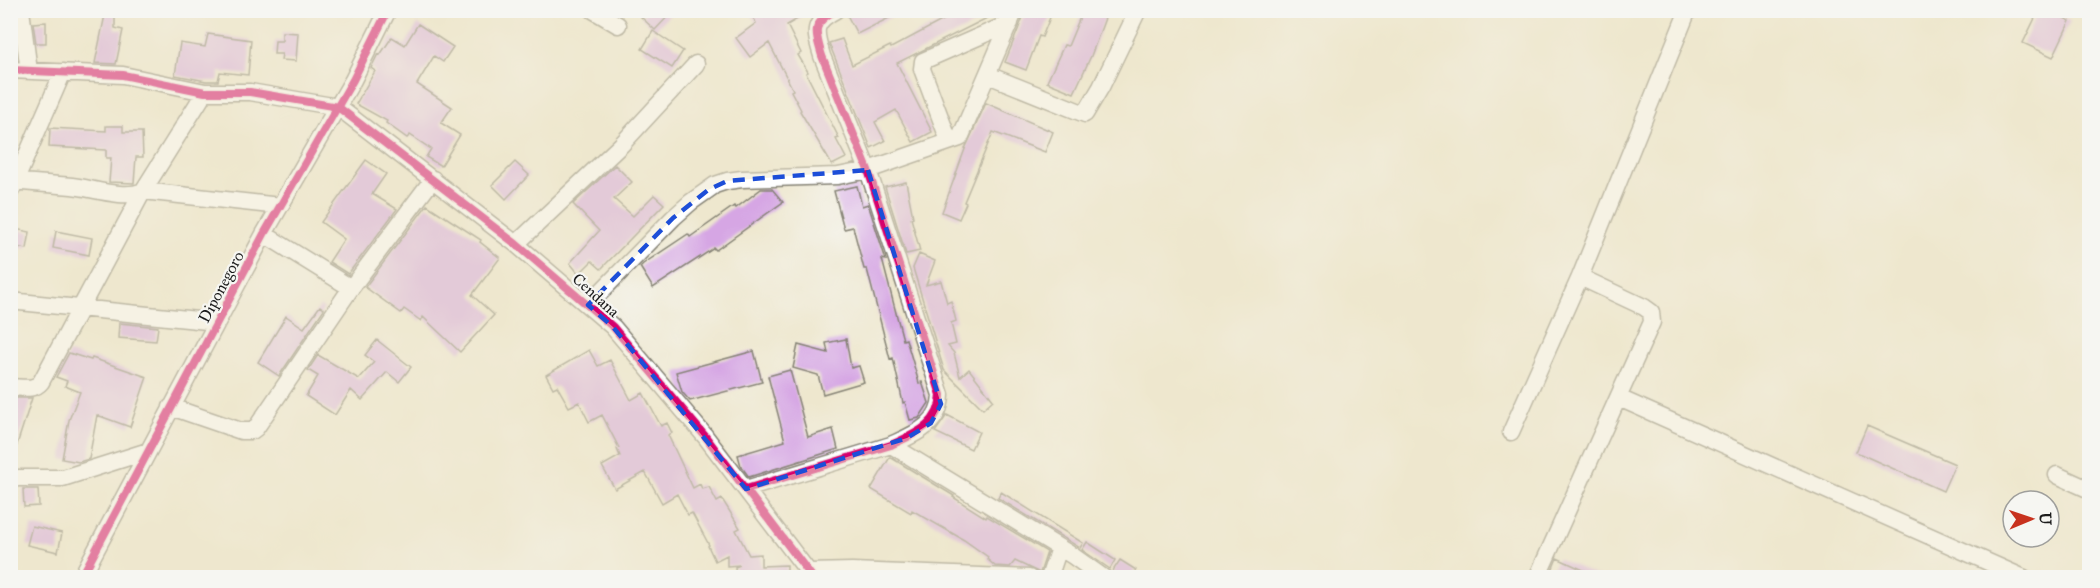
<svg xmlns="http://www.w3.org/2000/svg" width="2100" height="588" viewBox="0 0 2100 588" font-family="'IM FELL Great Primer',serif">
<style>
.building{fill:#d6a6e4}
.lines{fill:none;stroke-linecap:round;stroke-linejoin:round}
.minor-casing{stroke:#858275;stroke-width:19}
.minor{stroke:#fff;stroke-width:16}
.cycleway-casing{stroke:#f6f6f2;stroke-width:11}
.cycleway{stroke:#d6006c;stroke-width:8}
.marked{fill:none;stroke:#1d4ed8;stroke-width:4.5;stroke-dasharray:12 8;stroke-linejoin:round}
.labels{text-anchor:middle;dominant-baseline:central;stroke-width:4.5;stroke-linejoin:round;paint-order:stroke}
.street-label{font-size:16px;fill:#1c1c1c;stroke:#f6f6f2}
</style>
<rect width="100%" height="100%" fill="#f6f6f2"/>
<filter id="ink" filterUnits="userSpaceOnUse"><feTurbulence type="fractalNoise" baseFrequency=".0167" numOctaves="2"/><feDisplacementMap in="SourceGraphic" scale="12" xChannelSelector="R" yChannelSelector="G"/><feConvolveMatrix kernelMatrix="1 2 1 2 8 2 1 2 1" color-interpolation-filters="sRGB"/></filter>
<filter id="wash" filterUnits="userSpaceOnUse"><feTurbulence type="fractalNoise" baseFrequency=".008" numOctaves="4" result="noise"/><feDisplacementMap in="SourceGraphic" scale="24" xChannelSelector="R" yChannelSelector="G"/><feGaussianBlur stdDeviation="1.35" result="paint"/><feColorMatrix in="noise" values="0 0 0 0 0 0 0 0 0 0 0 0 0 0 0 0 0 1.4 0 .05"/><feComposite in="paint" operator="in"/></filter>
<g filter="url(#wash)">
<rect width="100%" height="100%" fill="#eee7ce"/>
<g id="blocks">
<!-- building -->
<path class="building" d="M106,10H115V28L123,30L116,64L95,63Z
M647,10H674L655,30L641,17Z
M749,10H813L787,25L801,53L798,55L808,72L806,73L839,138L836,139L846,158L832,165L800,111L801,110L791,91L793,90L769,43L750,57L736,38L756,23Z
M846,10H905L857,34L846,13Z
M962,10H1003L897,63L932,132L913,142L896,110L875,122L885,141L871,148L829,43L842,39L852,65L890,46L891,48Z
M1026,10H1053L1042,37L1039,36L1026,70L1005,62Z
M1083,10H1108L1091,56L1074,93L1047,82L1064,45L1068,46Z
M2039,10H2049L2070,21L2053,57L2023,43Z
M46,22V43H36L33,23Z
M418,24L453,47L443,62L434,56L417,84L452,107L441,123L460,135L441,166L426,157L431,149L410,135L407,138L386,123L387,121L356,104L375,71L371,68L378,54L380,55L392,37L405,45Z
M653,31L683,51L672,68L642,49Z
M282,32L298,33L296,61L281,60L282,54H274L275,41H282Z
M208,34L251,40L248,75L220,72L218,81H206L175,75L180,43L205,47Z
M986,103L1053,132L1045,152L993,132L964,202L966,203L959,219L942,212L965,149Z
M106,126H123V132H142L143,157H136L134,183L109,182L111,158H106V150L49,147L50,128L106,131Z
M366,160L386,174L372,194L397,209L348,274L329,262L344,239L321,222Z
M515,162L529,175L506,199L492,185Z
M615,165L632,182L614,199L633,216L654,195L664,204L601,269L592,261L579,274L570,263L599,231L573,204Z
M906,182L913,217L911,218L920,251L906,254L885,187Z
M857,186L862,206L868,204L886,260L882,259L903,340L906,339L919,383L922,382L929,403L919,418L910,420L905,402L903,403L893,358L890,359L867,269H864L853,227L844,229L834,191Z
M761,189H772L783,202L716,250L714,248L653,288L640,267L643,264L688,234L690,237L734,206L736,208Z
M427,205L481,240L480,242L500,258L472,295L494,315L460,352L423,317L421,321L404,309L401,313L365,287Z
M10,228L30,232L27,249L10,246Z
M56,231L92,238L89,255L53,248Z
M919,254L935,261L926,285L941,281L947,303L951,301L956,321L951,323L956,344L948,346L954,353L960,377L969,369L993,400L983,409L944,370L913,268Z
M320,306L324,309L279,376L258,362L286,316L304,328Z
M119,323L158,327L156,341L118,338Z
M846,339L851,368L859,366L864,382L823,394L818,375L793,368L798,345L828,353L826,343Z
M377,340L411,367L399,382L387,372L362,400L351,390L335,415L306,396L318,376L308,370L318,355L359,379L374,362L365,355Z
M589,350L598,366L610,360L631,400L643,393L661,426L667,423L672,433L668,435L693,488L700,484L702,489L709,487L717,502L722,499L740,528L736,530L749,555L761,554V566L787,565V578H736L735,567L740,565L727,566V555L715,561L708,546L709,545L692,513L688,515L677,494L662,503L645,472L615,489L602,466L620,456L617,449L619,448L602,415L589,422L579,402L569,407L557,386L553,388L546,375Z
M754,351L762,382L690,401L682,392L676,372Z
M69,353L91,360L92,358L147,377L130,427L97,415L89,459L79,462L62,459L69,420L80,392L65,386L67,381L56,377Z
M790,370L808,437L833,429L838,449L749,477L741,466L738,455L785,441L768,376Z
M10,398H32L13,457L10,456Z
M947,415L979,432L971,449L935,432Z
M1867,426L1955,464L1943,491L1856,452Z
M890,457L954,496L953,497L986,518L987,516L1047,552L1040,573L1015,561L1010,567L995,566L987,559L988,557L964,540L912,510L911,513L871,489Z
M23,489H38L39,506L24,507Z
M1001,492L1083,543L1080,548L998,498Z
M32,526L62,533L58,552L27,545Z
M1087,542L1115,560L1110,569L1082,550Z
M1557,558L1601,578H1549Z
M1120,560L1136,570L1130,578H1120L1112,572Z"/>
</g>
</g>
<g filter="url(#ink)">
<use href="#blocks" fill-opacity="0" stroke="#858275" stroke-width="1.5"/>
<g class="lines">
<defs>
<path id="minor" d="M21,10L29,71
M593,10L618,25
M10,70L123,75L205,92H250L338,107L516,244L613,327L705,436L813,578
M988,75L1085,114L1101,87L1138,10
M949,141L922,69L923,61L1010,23
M10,181C31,183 52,184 72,186C92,188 124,200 143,191L280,206
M12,189L63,72
M264,234L351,288
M516,244L621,145L696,64
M10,301L217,322
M588,305L673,218L691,202L715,185L727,181L742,179L838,176L868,170L960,138L1015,10
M10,387C21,387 34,391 41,382L143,191L205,92
M1619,398L2024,578
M171,407L241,431H252L256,428L351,288L433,179
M1511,432L1580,277L1688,10
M891,445L1073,556L1104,578
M2057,475L2090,490
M10,478H63L148,451
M746,489L891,445C915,434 940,425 941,395L868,170L822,56C815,32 811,23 836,10
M809,572L852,571L1029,578
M81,578L264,234L353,80L388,10
M1049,578L1059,548
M1537,578L1652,322L1651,312L1644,307L1580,277"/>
</defs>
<!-- minor casing -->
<use href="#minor" class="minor-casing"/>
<!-- minor -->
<use href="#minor" class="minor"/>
<defs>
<path id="cycleway" d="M10,70L123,75L205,92H250L338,107L516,244L613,327L705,436L813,578
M746,489L891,445C915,434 940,425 941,395L868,170L822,56C815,32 811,23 836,10
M81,578L264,234L353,80L388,10"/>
</defs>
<!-- cycleway casing -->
<use href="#cycleway" class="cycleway-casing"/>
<!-- cycleway -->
<use href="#cycleway" class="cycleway"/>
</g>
</g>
<!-- marked area -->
<path d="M0 0H2100V588H0ZM868,170L941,404L931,423L907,438L746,489L613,327L588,305L673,218L708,190L727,181Z" fill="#eee7ce" fill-opacity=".55" fill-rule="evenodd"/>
<path class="marked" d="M868,170L941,404L931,423L907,438L746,489L613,327L588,305L673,218L708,190L727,181Z"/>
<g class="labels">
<!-- street labels -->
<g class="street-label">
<text transform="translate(221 287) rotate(-62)">Diponegoro</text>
<text transform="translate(596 295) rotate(42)">Cendana</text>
</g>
</g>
<!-- margin -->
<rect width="2100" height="588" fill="none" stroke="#f6f6f2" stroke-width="36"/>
<!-- north arrow -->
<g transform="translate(2031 519) rotate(88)"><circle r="28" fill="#f6f6f2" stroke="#9f9f9c" stroke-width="1.5"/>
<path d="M0-4.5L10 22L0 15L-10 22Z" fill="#c8321e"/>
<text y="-9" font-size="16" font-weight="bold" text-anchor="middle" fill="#1c1c1c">U</text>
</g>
</svg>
